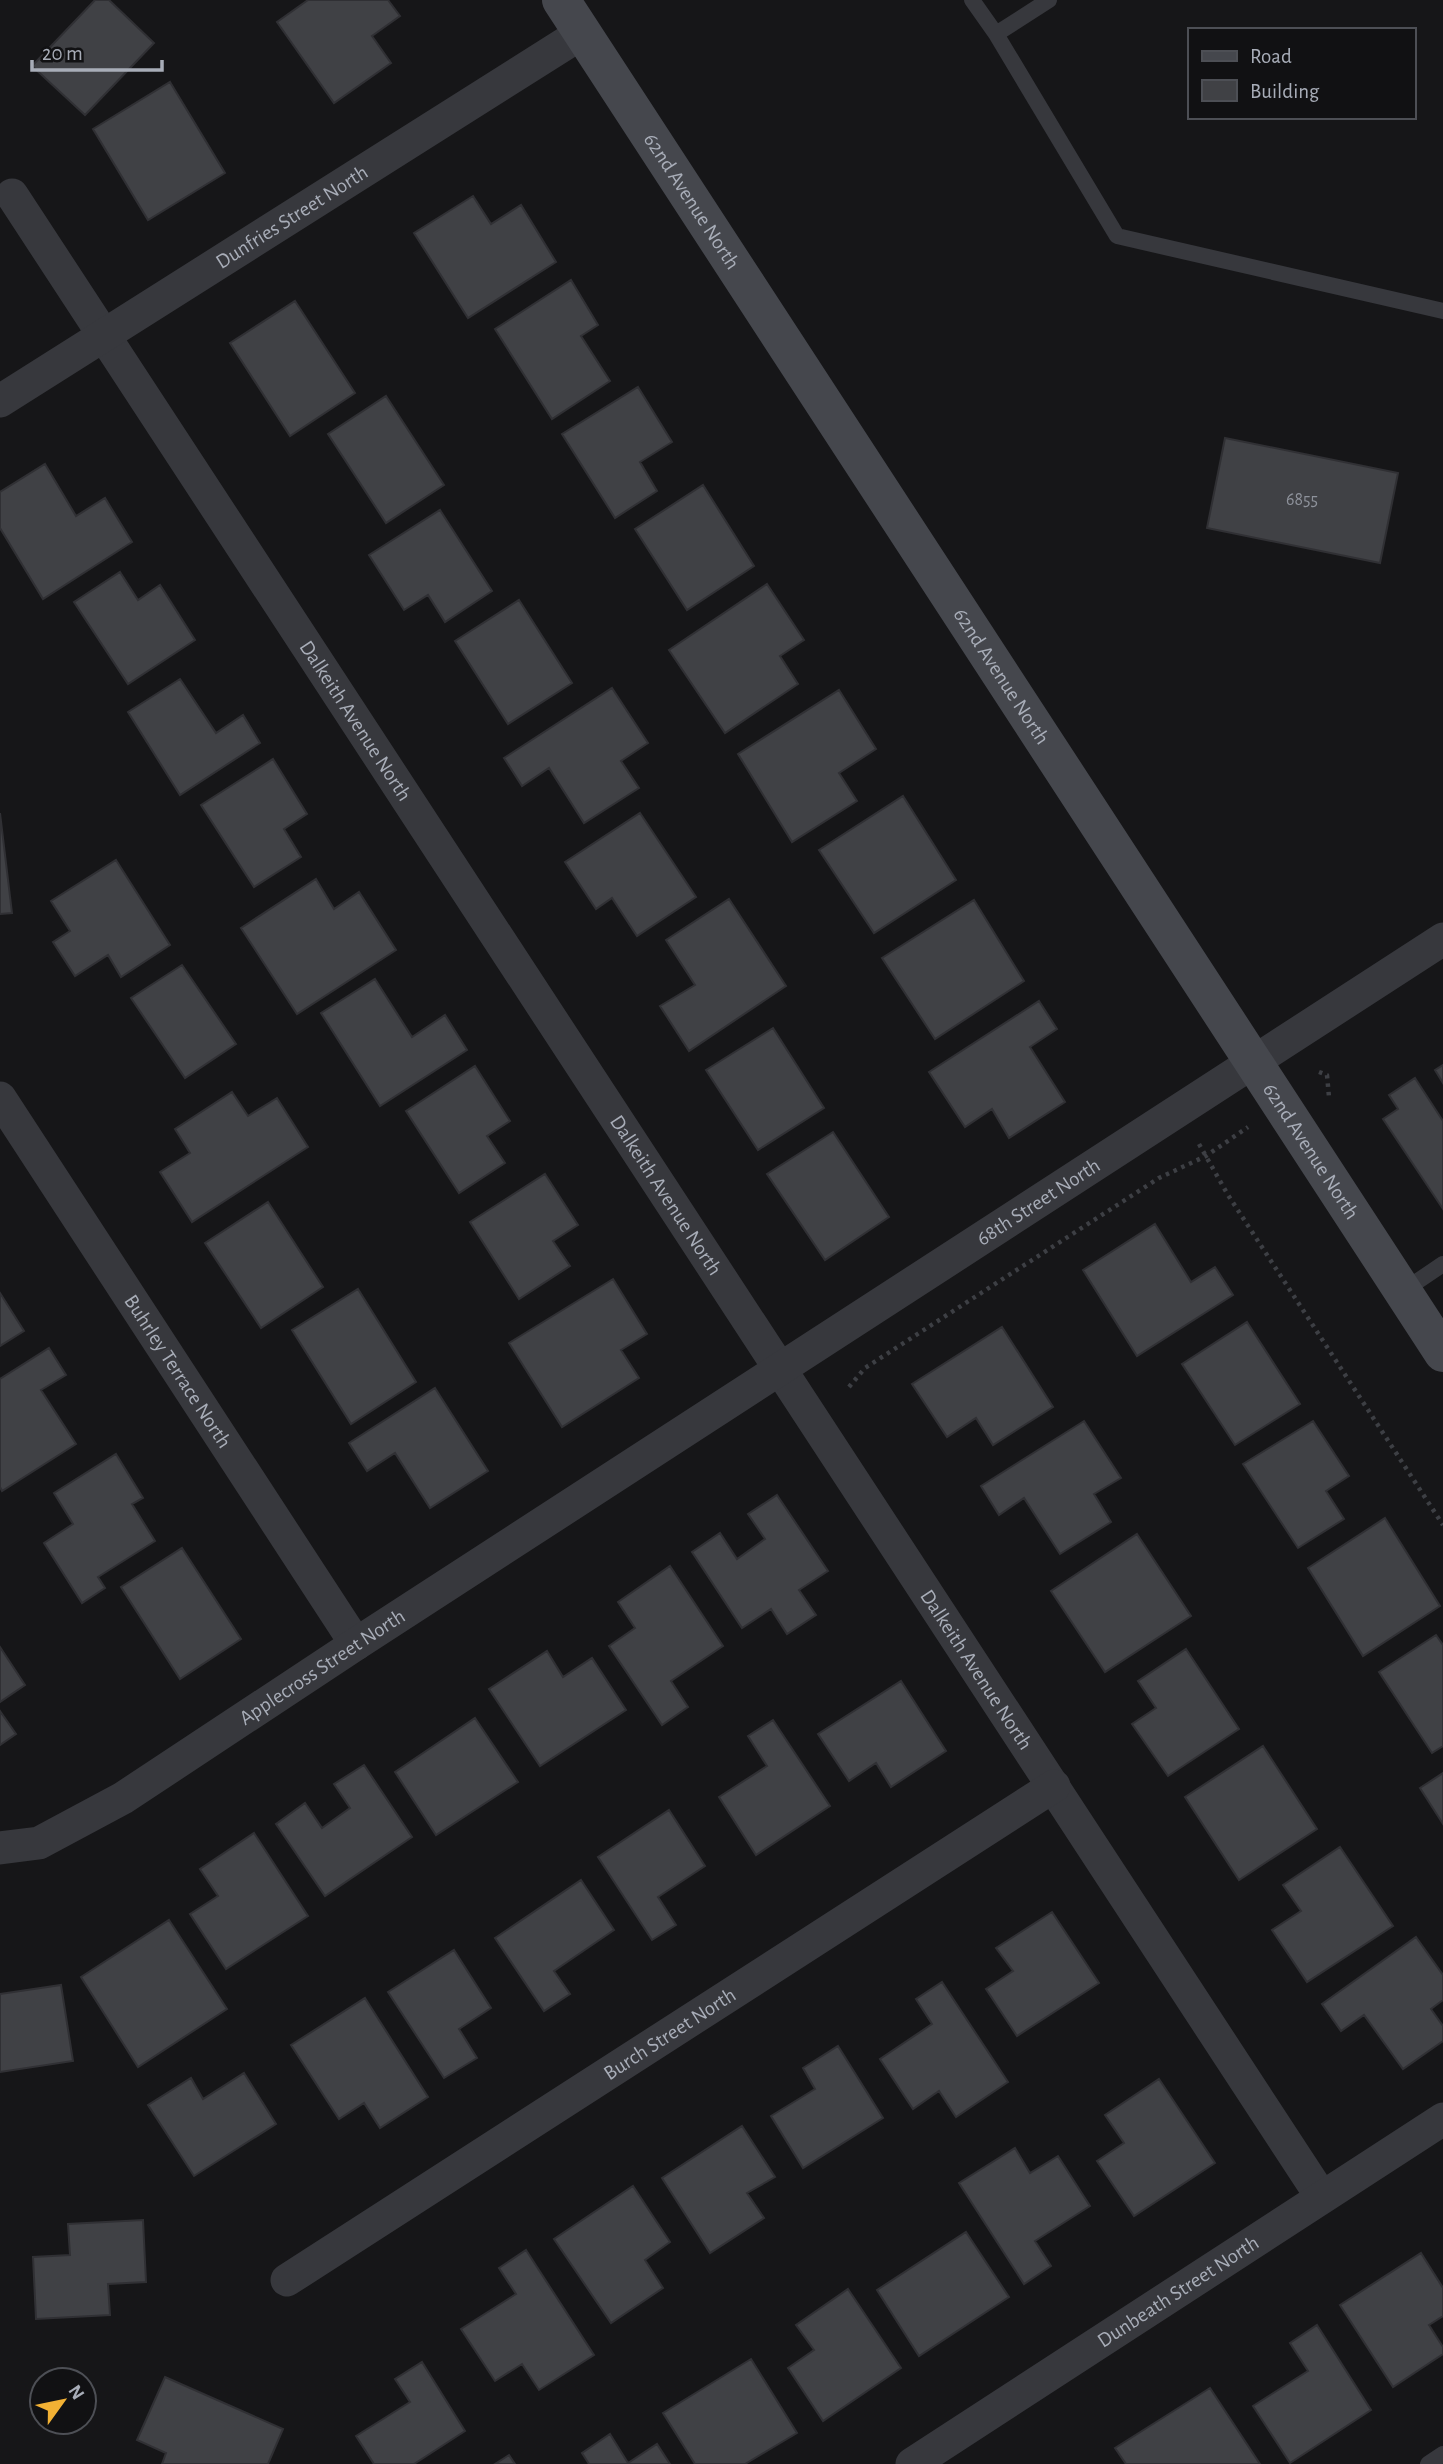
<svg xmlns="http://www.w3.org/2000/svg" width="1443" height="2464" viewBox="0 0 1443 2464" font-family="'Alegreya Sans',sans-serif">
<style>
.building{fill:#404145;stroke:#303034;stroke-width:2}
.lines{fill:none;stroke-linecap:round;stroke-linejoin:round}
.path{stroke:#3d3f44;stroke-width:4.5;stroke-dasharray:3.5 5;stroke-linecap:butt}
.lane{stroke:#37383d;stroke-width:16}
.street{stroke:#37383d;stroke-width:33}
.secondary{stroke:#45474d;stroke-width:38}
.labels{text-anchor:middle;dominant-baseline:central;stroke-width:7;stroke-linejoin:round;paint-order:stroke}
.number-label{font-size:18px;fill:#8e929b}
.street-label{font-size:21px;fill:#a8adb8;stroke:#111113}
</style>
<rect width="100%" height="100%" fill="#161618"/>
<!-- building -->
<path class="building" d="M95,0H109L154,43L85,115L32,66Z
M308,0H388L400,16L372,36L391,63L334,103L277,22Z
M170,82L225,173L148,220L93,129Z
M473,196L491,224L521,205L556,262L468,318L414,233Z
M571,280L598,325L581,336L610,381L552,419L495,329Z
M295,301L355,393L290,436L230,343Z
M638,387L672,442L640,462L657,491L615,518L562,434Z
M386,396L444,485L386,523L328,434Z
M1225,438L1398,473L1380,563L1207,528Z
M45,464L76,516L105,498L132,542L43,599L0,528V492Z
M703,485L754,566L687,610L635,529Z
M440,510L492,591L445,622L428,595L404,610L369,555Z
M120,572L138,600L160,585L195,640L128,684L74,602Z
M767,584L804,640L780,656L798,684L725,733L669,650Z
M519,600L572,683L508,724L455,641Z
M180,679L216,733L243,715L260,743L180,795L128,712Z
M612,688L648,743L621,761L639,788L584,823L549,768L522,786L504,758Z
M839,690L876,749L839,773L857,801L792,842L738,754Z
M273,759L307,814L284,829L301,857L254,887L201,805Z
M903,796L956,880L874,933L819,850Z
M0,813L12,913L0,914Z
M640,813L696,897L637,936L612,898L596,909L565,862Z
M116,860L170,945L121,977L108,955L75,976L53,942L70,931L51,901Z
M316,879L334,909L359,892L396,950L297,1014L241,928Z
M729,899L786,986L689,1051L660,1006L695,985L666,940Z
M974,900L1024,981L935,1039L882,958Z
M182,965L236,1044L185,1078L131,998Z
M375,979L412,1037L445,1015L467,1050L380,1106L321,1013Z
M1039,1001L1057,1029L1030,1047L1065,1102L1009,1138L992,1109L965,1127L929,1072Z
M773,1028L824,1108L758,1150L706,1070Z
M1443,1065V1083L1435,1070Z
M475,1066L510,1121L487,1136L505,1163L459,1193L406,1111Z
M1415,1078L1443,1121V1209L1383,1119L1398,1109L1389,1095Z
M232,1092L248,1116L277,1098L308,1147L192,1222L160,1172L190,1153L175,1129Z
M833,1132L889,1217L825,1260L767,1174Z
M545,1174L578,1225L553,1241L570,1266L519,1299L470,1222Z
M268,1202L323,1287L261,1328L205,1243Z
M1155,1224L1191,1282L1215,1267L1233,1295L1137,1356L1083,1270Z
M613,1279L647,1334L621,1350L639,1378L562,1427L509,1343Z
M358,1289L416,1382L351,1424L292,1330Z
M0,1293L24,1331L0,1346Z
M1247,1322L1300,1404L1235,1445L1182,1364Z
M1002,1327L1053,1407L993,1445L976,1418L947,1437L912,1384Z
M49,1348L66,1375L41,1390L76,1444L2,1491L0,1487V1379Z
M435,1388L488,1471L430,1508L395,1453L367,1471L349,1443Z
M1084,1421L1121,1478L1094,1494L1111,1522L1060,1554L1024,1498L999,1515L981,1486Z
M1313,1421L1349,1476L1326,1491L1344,1519L1298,1548L1243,1464Z
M116,1454L143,1498L132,1504L155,1541L98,1577L105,1588L82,1603L44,1543L73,1524L54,1493Z
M777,1495L828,1571L799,1590L816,1615L787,1634L771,1609L742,1628L692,1552L720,1533L737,1559L765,1539L748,1514Z
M1385,1518L1440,1606L1363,1656L1308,1568Z
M1137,1534L1191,1616L1105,1672L1051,1591Z
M182,1548L241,1639L180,1679L121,1587Z
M670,1566L723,1646L671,1681L688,1707L662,1725L609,1646L635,1628L618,1602Z
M1436,1635L1443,1645V1746L1432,1753L1379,1672Z
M0,1647L25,1685L0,1702Z
M1186,1649L1239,1729L1168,1776L1132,1724L1156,1708L1138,1681Z
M547,1651L563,1677L592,1658L626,1710L540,1766L489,1689Z
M901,1681L946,1751L891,1787L876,1763L849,1781L818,1734Z
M0,1711L16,1734L0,1745Z
M475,1718L518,1782L436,1835L395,1772Z
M773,1720L830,1806L756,1855L719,1797L767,1766L748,1736Z
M1263,1746L1317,1829L1239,1880L1185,1797Z
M364,1765L412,1837L325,1896L276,1824L305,1803L322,1828L350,1808L334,1784Z
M1443,1773V1824L1420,1788Z
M669,1810L705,1866L658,1897L676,1925L652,1940L598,1857Z
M254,1833L308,1916L226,1969L190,1914L218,1896L200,1869Z
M1340,1847L1393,1926L1307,1982L1272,1930L1301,1911L1283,1885Z
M581,1880L614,1930L554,1971L570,1994L544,2011L495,1938Z
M1052,1912L1099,1983L1017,2036L986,1989L1013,1971L996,1948Z
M169,1920L227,2009L138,2067L81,1977Z
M1416,1937L1443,1975V2000L1431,2009L1443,2026V2041L1403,2069L1364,2015L1341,2031L1322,2004Z
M454,1950L491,2008L459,2029L477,2058L444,2078L388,1992Z
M942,1982L1008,2082L956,2117L939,2091L913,2109L880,2059L932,2024L916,1999Z
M61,1985L73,2061L0,2072V1994Z
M365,1998L428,2097L380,2128L364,2103L339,2119L291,2045Z
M838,2046L883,2118L803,2168L771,2116L815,2089L803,2068Z
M244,2073L276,2124L194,2176L148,2105L191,2078L203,2099Z
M1159,2079L1215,2163L1134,2216L1097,2161L1124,2143L1105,2115Z
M742,2126L775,2177L747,2193L764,2218L710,2253L662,2178Z
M1015,2148L1030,2173L1058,2156L1090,2206L1035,2241L1051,2266L1024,2284L959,2183Z
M633,2186L670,2242L645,2260L663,2288L611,2323L554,2239Z
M143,2220L146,2282L108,2284L110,2315L36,2319L33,2257L70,2255L68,2224Z
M966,2232L1009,2297L919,2356L877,2290Z
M526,2250L594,2355L539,2390L522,2364L495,2381L461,2329L516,2294L499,2268Z
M1421,2253L1443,2288V2316L1429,2325L1443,2347V2354L1393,2387L1340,2305Z
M848,2289L901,2368L823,2421L788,2368L814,2350L796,2325Z
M1317,2325L1371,2410L1290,2463L1253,2406L1308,2371L1290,2343Z
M751,2359L797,2433L745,2464H695L663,2413Z
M422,2362L465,2431L414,2464H374L356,2436L410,2402L395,2379Z
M165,2377L283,2429L268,2464H162L166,2453L137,2440Z
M1210,2388L1260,2464H1126L1115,2448Z
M610,2434L628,2463L657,2444L670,2464H589L582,2453Z
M509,2455L515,2464H495Z"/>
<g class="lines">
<!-- path -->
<path class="path" d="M1319,1072L1327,1075L1329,1097
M1199,1144L1228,1195L1443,1525
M849,1387L865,1368L1159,1178L1206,1156L1248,1127"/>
<!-- lane -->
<path class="lane" d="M972,0L996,34L1117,236L1443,311
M996,34L1049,0
M1403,1291L1443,1264
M1428,2464L1443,2454"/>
<!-- street -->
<g class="street">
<path id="s1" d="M12,195L1321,2196"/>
<path id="s2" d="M0,401L582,33"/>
<path id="s3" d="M0,1098L356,1644"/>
<path id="s4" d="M0,1848L39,1843L123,1798L356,1644L1443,939"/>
<path id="s5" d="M287,2280L1054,1786"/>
<path id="s6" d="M912,2464L1443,2119"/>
</g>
<!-- secondary -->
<path class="secondary" id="s7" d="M561,0L1443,1353"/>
</g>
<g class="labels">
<!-- number labels -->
<g class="number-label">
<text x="1302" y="500">6855</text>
</g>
<!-- street labels -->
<g class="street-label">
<text stroke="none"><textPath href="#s7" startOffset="240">62nd Avenue North</textPath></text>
<text stroke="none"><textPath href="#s2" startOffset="345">Dunfries Street North</textPath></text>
<text stroke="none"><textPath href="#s7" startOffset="807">62nd Avenue North</textPath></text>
<text stroke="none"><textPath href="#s1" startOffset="628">Dalkeith Avenue North</textPath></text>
<text stroke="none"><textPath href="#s7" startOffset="1374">62nd Avenue North</textPath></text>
<text stroke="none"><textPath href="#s1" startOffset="1195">Dalkeith Avenue North</textPath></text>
<text stroke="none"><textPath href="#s4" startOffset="1227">68th Street North</textPath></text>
<text stroke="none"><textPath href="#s3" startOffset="326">Buhrley Terrace North</textPath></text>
<text stroke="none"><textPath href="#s4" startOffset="373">Applecross Street North</textPath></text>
<text stroke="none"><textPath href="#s1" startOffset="1762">Dalkeith Avenue North</textPath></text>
<text stroke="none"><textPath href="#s5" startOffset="455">Burch Street North</textPath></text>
<text stroke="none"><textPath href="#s6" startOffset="317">Dunbeath Street North</textPath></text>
</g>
</g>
<!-- legend -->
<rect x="1188" y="28" width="228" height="91" fill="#111113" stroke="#4d4f55" stroke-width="2"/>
<rect x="1202" y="51" width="35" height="10" fill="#45474d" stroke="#4d4f55" stroke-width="2"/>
<text x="1250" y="63" font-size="21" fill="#a8adb8">Road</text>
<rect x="1202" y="80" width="35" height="21" fill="#404145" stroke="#4d4f55" stroke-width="2"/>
<text x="1250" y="98" font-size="21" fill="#a8adb8">Building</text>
<!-- north arrow -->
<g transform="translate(63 2401) rotate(57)"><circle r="33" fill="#111113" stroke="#4d4f55" stroke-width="2"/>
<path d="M0-5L12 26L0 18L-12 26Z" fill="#f2b134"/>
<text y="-10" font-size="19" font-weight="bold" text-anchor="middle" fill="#a8adb8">N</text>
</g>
<!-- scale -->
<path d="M32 60v10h130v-10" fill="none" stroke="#a8adb8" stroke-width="3.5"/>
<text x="42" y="60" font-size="21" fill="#a8adb8" stroke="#111113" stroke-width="5" paint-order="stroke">20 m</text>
</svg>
